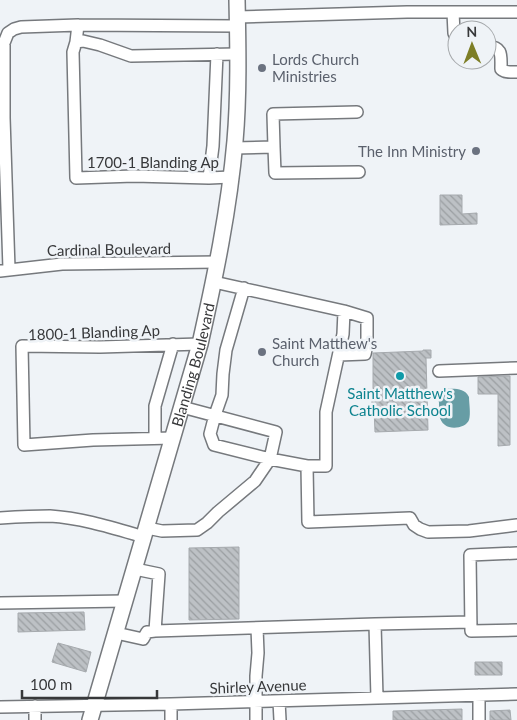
<svg xmlns="http://www.w3.org/2000/svg" width="517" height="720" viewBox="0 0 517 720" font-family="Lato,sans-serif">
<style>
.water{fill:#679da5}
.building{fill:url(#building-back-hatch);stroke:#a6aaae}
.lines{fill:none;stroke-linecap:round;stroke-linejoin:round}
.minor-casing{stroke:#76797d;stroke-width:14}
.major-casing{stroke:#76797d;stroke-width:18}
.minor{stroke:#fff;stroke-width:11}
.major{stroke:#fff;stroke-width:15}
.worship-dot{fill:#6b7280;stroke:#eff3f7;stroke-width:2}
.culture-dot{fill:#0f9aa8;stroke:#eff3f7;stroke-width:2}
.labels{text-anchor:middle;dominant-baseline:central;stroke-width:5;stroke-linejoin:round;paint-order:stroke}
.worship-label{font-size:15px;fill:#5b616d;stroke:#eff3f7;text-anchor:start}
.street-label{font-size:15px;fill:#37383a;stroke:#eff3f7}
.culture-label{font-size:15px;fill:#0d838f;stroke:#eff3f7}
</style>
<defs>
<pattern id="building-back-hatch" width="6" height="6" patternUnits="userSpaceOnUse" patternTransform="scale(1.25)"><rect width="6" height="6" fill="#bdc1c5"/><path d="M-1 5l2 2M0 0l6 6M5-1l2 2" fill="none" stroke="#9a9ea1"/></pattern>
</defs>
<rect width="100%" height="100%" fill="#eff3f7"/>
<!-- water -->
<path class="water" d="M444,389C453,389 464,387 469,397C469,403 471,414 469,420C466,428 451,430 445,425C438,420 439,411 439,403C438,397 439,393 444,389Z"/>
<!-- building -->
<path class="building" d="M440,195H462V214L477,213V224L440,225Z
M423,350H431V358H426L428,430L375,432L374,408H372V394H373V353L423,351Z
M510,376V445L498,446V394H478V377Z
M239,547V619L189,620V548Z
M84,612L85,630L18,632V613Z
M58,643L91,652L86,672L52,662Z
M475,662H502V675H475Z
M462,709V720H393V711Z
M510,710L511,720H490V711Z"/>
<g class="lines">
<defs>
<path id="minor" d="M453,12L454,33L457,39
M237,17L407,12H517
M78,25L76,42L73,52L76,178L134,176L209,178L231,177
M76,42L83,41L100,45L131,56L237,54
M487,46C503,47 501,55 501,69C505,73 512,72 517,72
M274,147L275,173L359,172
M234,148L274,147L273,114L357,112
M209,178L213,146L217,54
M9,269L4,118V43L8,33L14,29L21,27L78,25L237,26
M0,271L62,264L218,262
M214,282L344,311L367,318V345L365,354L339,355
M344,311L343,334L326,412V466H307L308,522L410,518L414,525L420,529L428,532L469,531L517,525
M439,371L517,368
M182,407L276,432L270,459L307,466
M155,438V406L173,344
M173,438L93,440L24,445L22,346L100,347L200,344
M0,518C16,517 34,516 50,516C82,518 113,528 144,537
M147,528L162,531L197,530L207,523L218,512L255,481L270,459L214,445L210,434L215,415L222,395L223,374L226,350L244,288
M517,553L470,555L471,631L517,630
M0,603L125,601
M155,631L375,624
M116,633L143,639L147,632L155,631L159,574L135,569
M479,695V720
M377,698L375,624L471,622
M279,701L280,720
M171,704V720
M0,707L171,704L517,694
M35,720V706
M256,720V676L258,653L257,628"/>
<g id="major">
<path id="s1" d="M90,720L200,344C215,277 229,210 235,141C239,95 238,47 237,0"/>
</g>
</defs>
<!-- minor casing -->
<use href="#minor" class="minor-casing"/>
<!-- major casing -->
<use href="#major" class="major-casing"/>
<!-- minor -->
<use href="#minor" class="minor"/>
<!-- major -->
<use href="#major" class="major"/>
</g>
<!-- markers -->
<g class="worship-dot">
<circle cx="262" cy="68" r="5"/>
<circle cx="476" cy="151" r="5"/>
<circle cx="262" cy="352" r="5"/>
</g>
<circle class="culture-dot" cx="400" cy="376" r="5"/>
<g class="labels">
<!-- worship labels -->
<g class="worship-label">
<text x="272" y="59">Lords Church<tspan x="272" dy="17">Ministries</tspan></text>
<text x="466" y="151" text-anchor="end">The Inn Ministry</text>
<text x="272" y="343">Saint Matthew's<tspan x="272" dy="17">Church</tspan></text>
</g>
<!-- street labels -->
<g class="street-label">
<text x="153" y="162">1700-1 Blanding Ap</text>
<text transform="translate(109 249) rotate(-1)">Cardinal Boulevard</text>
<text transform="translate(94 332) rotate(-2)">1800-1 Blanding Ap</text>
<text stroke="none"><textPath href="#s1" startOffset="370">Blanding Boulevard</textPath></text>
<text transform="translate(258 686) rotate(-2)">Shirley Avenue</text>
</g>
<!-- culture labels -->
<g class="culture-label">
<text x="400" y="393">Saint Matthew's<tspan x="400" dy="17">Catholic School</tspan></text>
</g>
</g>
<!-- north arrow -->
<g transform="translate(472 45) rotate(359)"><circle r="24" fill="#eff3f7" stroke="#a5a8ab"/>
<path d="M0-4L9 19L0 12L-9 19Z" fill="#7d7e26"/>
<text y="-8" font-size="14" font-weight="bold" text-anchor="middle" fill="#37383a">N</text>
</g>
<!-- scale -->
<path d="M22 690v8h135v-8" fill="none" stroke="#37383a" stroke-width="2.5"/>
<text x="30" y="690" font-size="15" fill="#37383a" stroke="#eff3f7" stroke-width="4" paint-order="stroke">100 m</text>
</svg>
